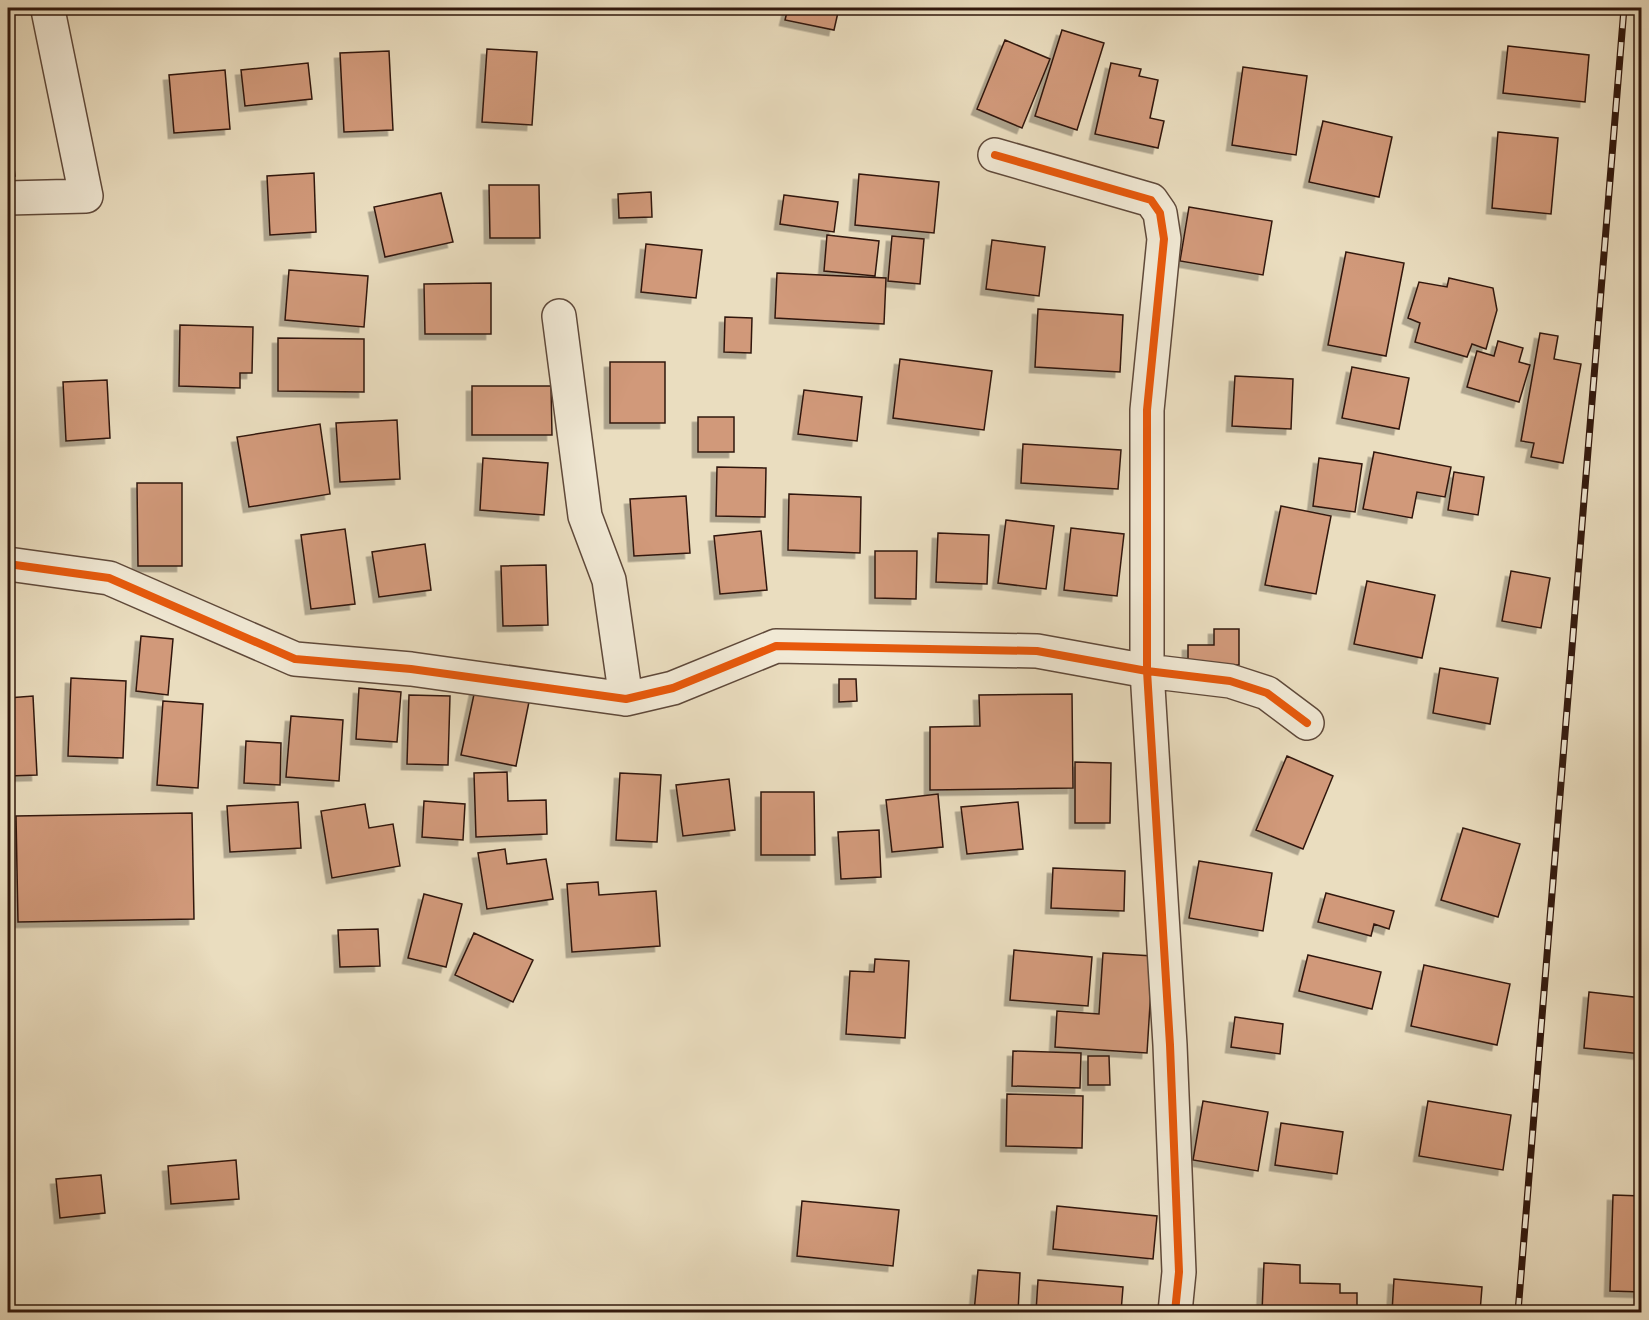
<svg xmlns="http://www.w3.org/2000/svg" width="1649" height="1320" viewBox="0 0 1649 1320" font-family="Cardo,serif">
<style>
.building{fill:#d1997a;stroke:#31180d;stroke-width:1.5;filter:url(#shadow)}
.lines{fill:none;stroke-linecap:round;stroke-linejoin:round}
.street-casing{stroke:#5f493a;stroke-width:36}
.street{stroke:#f1e9d5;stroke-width:33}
.rail-casing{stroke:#31180d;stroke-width:7}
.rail{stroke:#f1e9d5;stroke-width:4.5;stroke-dasharray:14;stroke-linecap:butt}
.cycleway-casing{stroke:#f1e9d5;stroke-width:11}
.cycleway{stroke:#e8590c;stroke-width:8}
</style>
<defs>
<filter id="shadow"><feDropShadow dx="-5.5" dy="5.5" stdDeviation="0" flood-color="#0004"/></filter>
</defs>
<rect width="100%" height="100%" fill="#eaddbf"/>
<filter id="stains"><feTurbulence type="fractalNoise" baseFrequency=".00333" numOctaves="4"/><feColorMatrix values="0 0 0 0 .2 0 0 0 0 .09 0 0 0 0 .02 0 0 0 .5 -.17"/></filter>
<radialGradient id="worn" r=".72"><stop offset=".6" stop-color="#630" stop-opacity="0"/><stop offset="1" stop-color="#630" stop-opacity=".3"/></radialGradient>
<!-- building -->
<path class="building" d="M788,8H839L834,30L785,20Z
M1062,30L1104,43L1077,130L1035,116Z
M1005,40L1050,59L1022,128L977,109Z
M1508,46L1589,55L1585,102L1503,93Z
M487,49L537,52L532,125L482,122Z
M389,51L393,130L344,132L340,53Z
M308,63L312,99L245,106L241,70Z
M1111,63L1141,69L1139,76L1158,80L1150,118L1164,121L1158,148L1095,134Z
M1243,67L1307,76L1296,155L1232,145Z
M225,70L230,129L174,133L169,75Z
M8,120L15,176L8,177Z
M1323,121L1392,137L1379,197L1309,182Z
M1498,132L1558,138L1551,214L1492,208Z
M314,173L316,232L270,235L267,176Z
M859,174L939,182L934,233L855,225Z
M489,185H539L540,238H490Z
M651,192L652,217L619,218L618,194Z
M441,193L453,242L385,257L374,207Z
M784,195L838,202L834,232L780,224Z
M1189,207L1272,221L1263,275L1180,261Z
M827,235L879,241L875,276L824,271Z
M892,236L924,239L920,284L888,281Z
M992,240L1045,247L1039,296L986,289Z
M646,244L702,250L696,298L641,292Z
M1346,252L1404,263L1386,356L1328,345Z
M289,270L368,276L364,327L285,320Z
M777,273L886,278L884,324L775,318Z
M1449,278L1493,288L1497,310L1486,349L1472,344L1467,357L1415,342L1420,323L1408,318L1419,282L1447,287Z
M491,283V334H425L424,284Z
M1038,309L1123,315L1120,372L1035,367Z
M725,317L752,318L751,353L724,352Z
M180,325L253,327L252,373H240V388L179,386Z
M1540,333L1558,336L1554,359L1581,364L1563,463L1531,457L1534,443L1521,441Z
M278,338L364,339V392L278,391Z
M1498,341L1523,348L1519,362L1530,365L1519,402L1467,387L1477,351L1494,356Z
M900,359L992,371L984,430L893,418Z
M610,362H665V423H610Z
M1352,367L1409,378L1399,429L1342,418Z
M1235,376L1293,379L1291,429L1232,426Z
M107,380L110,438L66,441L63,382Z
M472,386H551L552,435H472Z
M804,390L862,397L857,441L798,434Z
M698,417H734V452H698Z
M397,420L400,479L340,482L336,423Z
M320,424L330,494L249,507L237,437Z
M1023,444L1121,450L1118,489L1021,483Z
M1374,452L1451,467L1445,497L1417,492L1412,518L1363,509Z
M483,458L548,463L544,515L480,510Z
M1319,458L1362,464L1355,512L1313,506Z
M717,467L766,468L765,517L716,516Z
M1454,472L1484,477L1478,515L1448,510Z
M137,483H182V566H138Z
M789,494L861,497L860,553L788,550Z
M686,496L690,553L634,556L630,499Z
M1281,506L1331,516L1316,594L1265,585Z
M1006,520L1054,526L1046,589L998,583Z
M1071,528L1124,534L1117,596L1064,590Z
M345,529L355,604L311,609L301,535Z
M761,531L767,590L720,594L714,536Z
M938,533L989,535L987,584L936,582Z
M425,544L431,590L379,597L372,552Z
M875,551H917L916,599L875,598Z
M546,565L548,625L503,626L501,566Z
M1511,571L1550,578L1541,628L1502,621Z
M1367,581L1435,595L1422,658L1354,644Z
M1214,629H1239V665H1188V645H1214Z
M141,636L173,639L168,695L136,691Z
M1440,668L1498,678L1490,724L1433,713Z
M71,678L126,681L123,758L68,756Z
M839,679H856L857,701L839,702Z
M476,685L530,697L516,766L461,755Z
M359,688L401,692L397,742L356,739Z
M1072,694L1073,788L930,790V727L980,726L979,695Z
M409,695L450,696L448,765L407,764Z
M33,696L37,775L8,776V698Z
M163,701L203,704L198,788L157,785Z
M291,716L343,720L339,781L286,777Z
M246,741L281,743L280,785L244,783Z
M1287,756L1333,776L1303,849L1256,830Z
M1075,762L1111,763L1110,823H1075Z
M507,772L508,801L546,800L547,834L476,837L474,773Z
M620,773L661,775L657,842L616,840Z
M729,779L735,830L683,836L676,785Z
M761,792H814L815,855H761Z
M938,794L943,847L892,852L886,800Z
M424,801L465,804L463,840L422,837Z
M298,802L301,848L230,852L227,806Z
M1018,802L1023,849L967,854L961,807Z
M365,804L369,828L393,824L400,866L332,878L321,811Z
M192,813L194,919L18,922L16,816Z
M1463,828L1520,844L1498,917L1441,900Z
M879,830L881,877L841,879L838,832Z
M505,849L507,864L546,859L553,899L487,909L478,853Z
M1199,861L1272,873L1263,931L1189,918Z
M1053,868L1125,871L1124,911L1051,908Z
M598,882L599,895L656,891L660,946L572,952L567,884Z
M1326,893L1394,911L1389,929L1374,924L1371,936L1318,922Z
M424,894L462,904L446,967L408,958Z
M378,929L380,966L340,967L338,930Z
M474,933L533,960L513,1002L455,975Z
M1014,950L1092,957L1088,1006L1010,1000Z
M1103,953L1153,956L1147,1053L1055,1047L1057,1011L1099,1014Z
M1308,955L1381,972L1372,1009L1299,991Z
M875,959L909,961L905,1038L846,1034L850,971L874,972Z
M1424,965L1510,984L1497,1045L1411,1026Z
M1589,992L1642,998V1054L1584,1048Z
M1235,1017L1283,1024L1280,1054L1231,1047Z
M1013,1051L1081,1053L1080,1088L1012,1086Z
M1088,1056H1109L1110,1085H1088Z
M1007,1094L1083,1096L1082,1148L1006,1146Z
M1203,1101L1268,1112L1258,1171L1193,1160Z
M1428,1101L1511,1115L1503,1170L1419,1156Z
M1281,1123L1343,1132L1337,1174L1275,1165Z
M236,1160L239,1199L171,1204L168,1166Z
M101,1175L105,1213L60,1218L56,1179Z
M1613,1195L1642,1196V1292L1610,1291Z
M802,1201L899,1210L893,1266L797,1256Z
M1057,1206L1157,1216L1153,1259L1053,1249Z
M1264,1263L1300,1265V1283L1340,1284V1293H1357V1312H1262Z
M978,1270L1020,1273L1018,1312H974Z
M1394,1279L1482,1287L1480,1312H1392Z
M1038,1280L1123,1287L1121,1312H1036Z
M215,1307V1312H156V1311Z"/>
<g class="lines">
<defs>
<path id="street" d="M995,155L1151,200L1160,213L1164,239L1147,410V671L1230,681L1267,693L1307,723
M8,198L86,196L48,10
M559,316L585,516L609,580L626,699
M8,564L109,578L295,659L411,669L626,699L673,688L776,646L1037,651L1147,671L1170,1045L1179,1272L1175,1312"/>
</defs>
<!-- street casing -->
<use href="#street" class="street-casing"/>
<!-- street -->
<use href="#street" class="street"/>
<defs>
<path id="rail" d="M1518,1312L1624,8"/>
</defs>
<!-- rail casing -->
<use href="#rail" class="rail-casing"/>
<!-- rail -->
<use href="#rail" class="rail"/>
<defs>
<path id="cycleway" d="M995,155L1151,200L1160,213L1164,239L1147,410V671L1230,681L1267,693L1307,723
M8,564L109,578L295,659L411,669L626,699L673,688L776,646L1037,651L1147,671L1170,1045L1179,1272L1175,1312"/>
</defs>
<!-- cycleway casing -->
<use href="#cycleway" class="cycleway-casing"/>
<!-- cycleway -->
<use href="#cycleway" class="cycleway"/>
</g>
<!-- margin -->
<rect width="1649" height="1320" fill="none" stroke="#eaddbf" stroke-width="30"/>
<rect x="9" y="9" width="1631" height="1302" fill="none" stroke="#31180d" stroke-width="3"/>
<rect x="15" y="15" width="1619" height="1290" fill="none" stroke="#31180d" stroke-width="1.5"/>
<rect width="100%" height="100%" filter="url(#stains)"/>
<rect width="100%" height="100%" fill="url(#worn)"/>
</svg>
